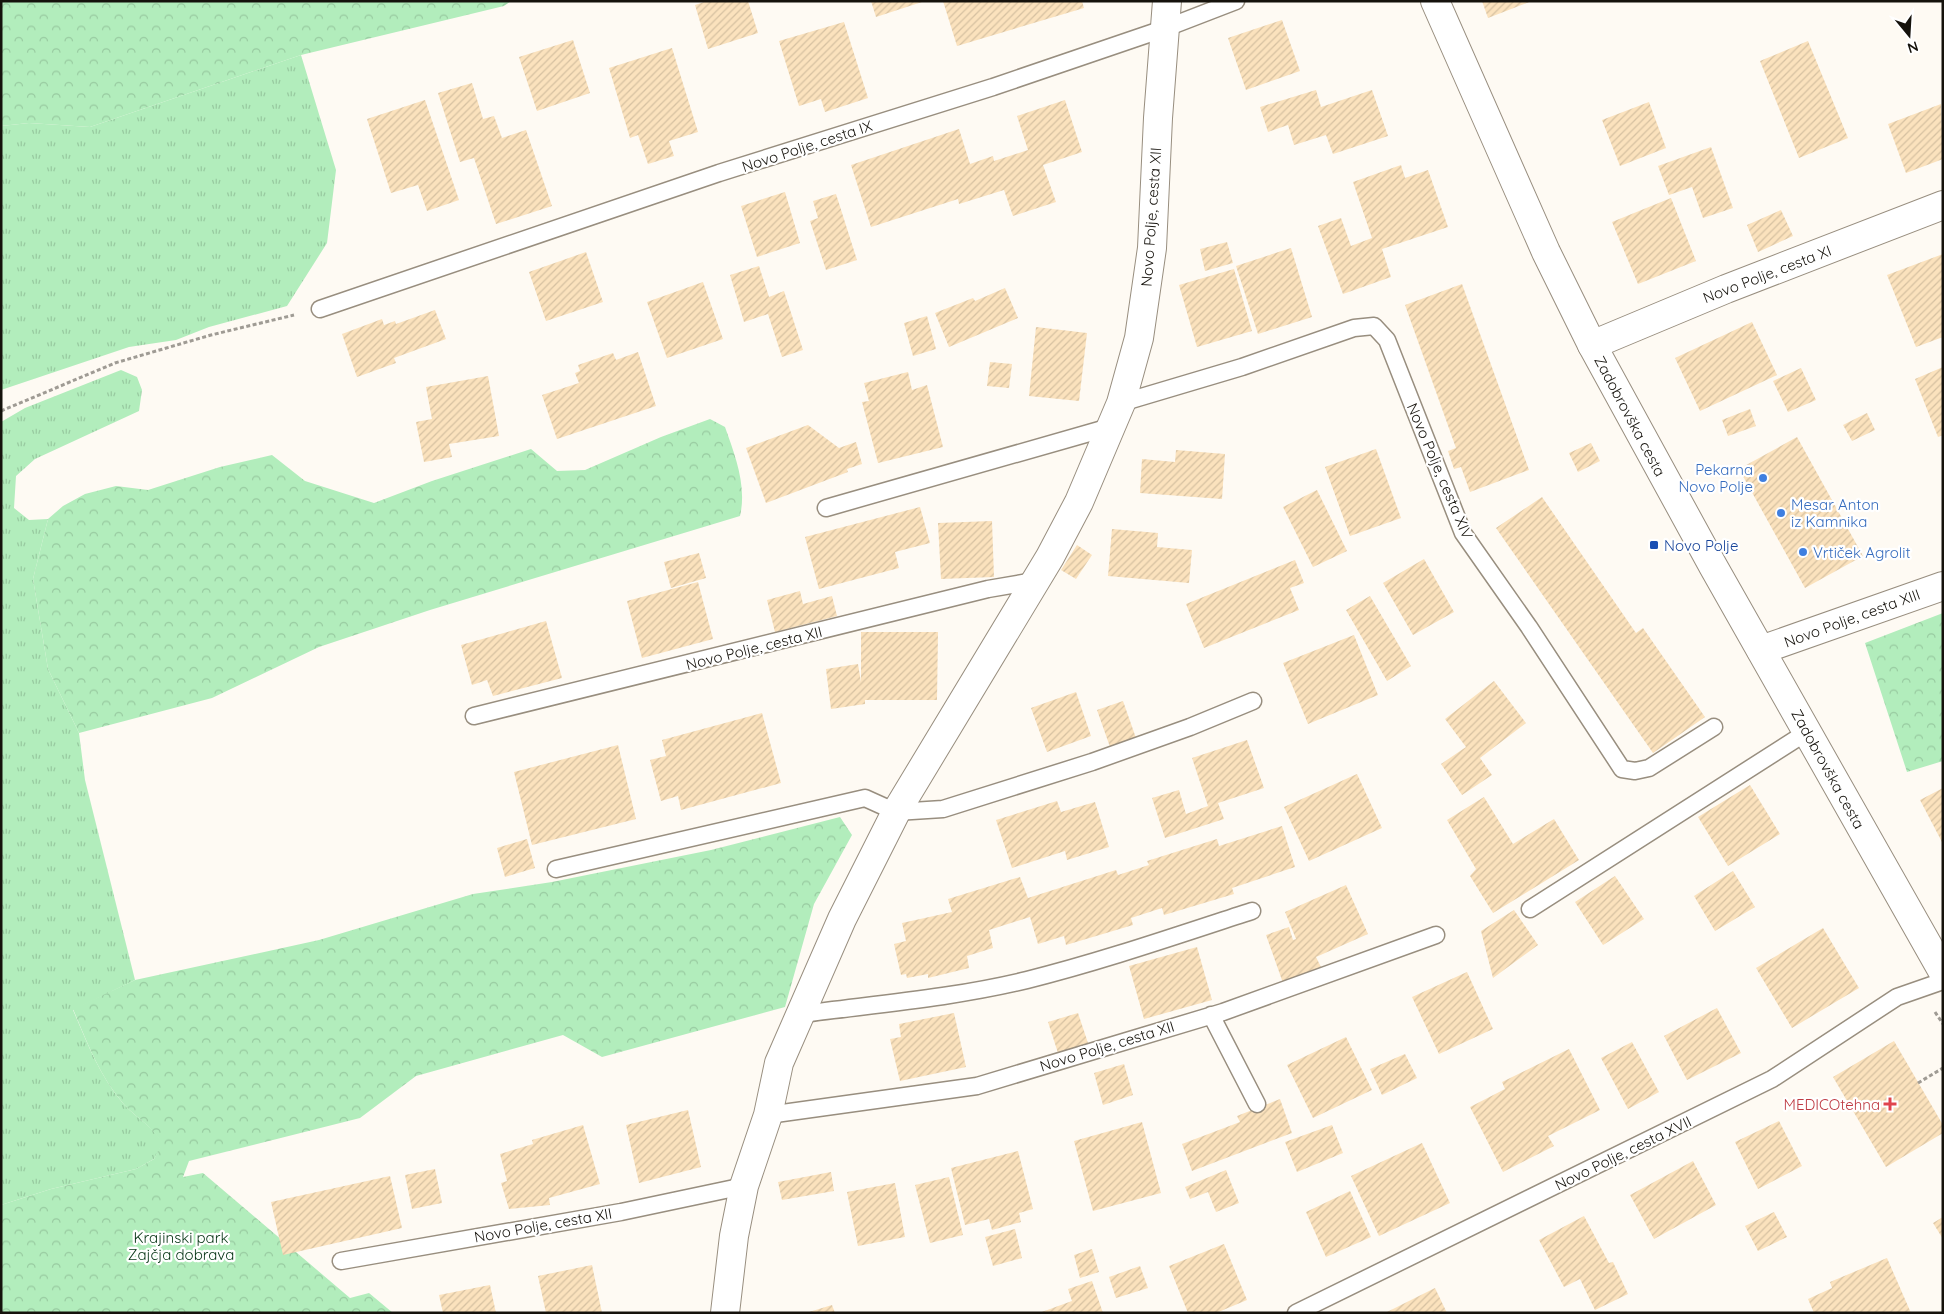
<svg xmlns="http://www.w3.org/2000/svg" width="1944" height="1314" viewBox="0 0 1944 1314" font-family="Quicksand,sans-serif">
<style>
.grass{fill:url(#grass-tufts)}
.forest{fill:url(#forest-crowns)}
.building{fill:url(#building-hatch)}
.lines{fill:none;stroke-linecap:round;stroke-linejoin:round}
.service-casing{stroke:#988e7f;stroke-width:19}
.minor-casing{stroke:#988e7f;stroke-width:30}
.secondary-casing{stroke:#988e7f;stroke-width:30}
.path{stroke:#9f9b94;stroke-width:3;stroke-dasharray:4 2.5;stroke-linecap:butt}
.service{stroke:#fff;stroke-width:16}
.minor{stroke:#fff;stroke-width:28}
.secondary{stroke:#fff;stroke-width:28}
.shop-dot{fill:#3f7fe0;stroke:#fff;stroke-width:2}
.transit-dot{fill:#1a4fb4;stroke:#fff;stroke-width:2}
.health-dot{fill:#e0444e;stroke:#fff;stroke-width:2}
.labels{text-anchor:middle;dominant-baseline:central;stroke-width:4.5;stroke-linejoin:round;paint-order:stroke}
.street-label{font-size:15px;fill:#15120c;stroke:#fff}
.shop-label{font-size:15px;fill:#366cbe;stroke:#fff;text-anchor:start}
.transit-label{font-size:15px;fill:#164399;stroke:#fff;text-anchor:start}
.health-label{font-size:15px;fill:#be3a42;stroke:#fff;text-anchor:end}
.park-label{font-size:15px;fill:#043313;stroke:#fff}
</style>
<defs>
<pattern id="grass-tufts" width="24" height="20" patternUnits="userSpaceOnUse" patternTransform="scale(1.25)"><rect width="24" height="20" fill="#b2edbc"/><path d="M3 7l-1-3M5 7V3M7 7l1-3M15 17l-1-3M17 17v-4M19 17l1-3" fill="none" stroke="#98caa0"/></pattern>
<pattern id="forest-crowns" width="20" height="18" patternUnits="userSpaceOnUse" patternTransform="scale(1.25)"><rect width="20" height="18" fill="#b2edbc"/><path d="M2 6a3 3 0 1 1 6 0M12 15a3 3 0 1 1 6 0" fill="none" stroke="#98caa0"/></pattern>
<pattern id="building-hatch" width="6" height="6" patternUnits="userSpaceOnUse" patternTransform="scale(1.25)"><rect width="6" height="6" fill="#fbe2bd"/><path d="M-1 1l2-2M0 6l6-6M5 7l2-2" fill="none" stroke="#d6c1a1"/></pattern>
</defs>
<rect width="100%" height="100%" fill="#fefaf3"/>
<!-- grass -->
<path class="grass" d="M301,55L336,170L327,243L287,306L209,327L176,340L129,347L1,390V126L29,123L90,127Z
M121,370L137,377L142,390L139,411L35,459L16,476L14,508L29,520L48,519L33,579L48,669L79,733L85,780L135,980L73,1010C87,1042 99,1075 122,1102C135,1118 150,1123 163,1143L154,1159L136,1169L51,1189L1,1205V422L25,408Z"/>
<!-- forest -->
<path class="forest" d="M1,1H511L504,6L301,55L90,127L29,123L1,126Z
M710,419L725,427C735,455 747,486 740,516L430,610L319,647L212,698L79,733L48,669L33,579L48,519L63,506L85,494L116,486L148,490L220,467L272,455L305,481L374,503L432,481L531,449L557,471L585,470L661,437Z
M1943,613V761L1907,772L1865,643Z
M840,817L852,835L814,904L785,1007L602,1057L563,1035L416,1076L360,1118L189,1161L183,1177L203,1173L350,1298L369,1293L393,1313H1V1205L51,1189L136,1169L154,1159L162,1143C150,1123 135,1118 122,1102C99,1075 87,1042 73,1009L135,980L319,940L473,894L552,882L711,850Z"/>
<!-- building -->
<path class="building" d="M707,1H748L758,33L708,49L695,5Z
M871,1H922V2L876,17Z
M943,1H1082L1084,8L957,46Z
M1482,1H1532L1488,18Z
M1282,20L1300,71L1246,90L1228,38Z
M844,22L868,98L825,112L821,99L799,106L779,41Z
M573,40L590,93L537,111L519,57Z
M1808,41L1848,138L1799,158L1760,61Z
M672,48L698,132L669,141L674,156L648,164L638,135L630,138L609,68Z
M472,83L483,119L494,116L502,138L526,130L552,206L496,224L474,158L460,162L438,93Z
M1316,90L1321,107L1372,90L1388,136L1333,154L1326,135L1294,145L1288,125L1268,132L1260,107Z
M425,100L459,200L427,211L418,185L391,193L367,119Z
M1065,100L1082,152L1043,165L1056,202L1013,216L1004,190L959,204L958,199L871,227L851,165L959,129L970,164L993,156L994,161L1028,150L1017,116Z
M1649,102L1666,148L1620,166L1602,120Z
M1941,104L1943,159L1906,173L1888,124Z
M1711,147L1733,208L1703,218L1692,187L1669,195L1658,166Z
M1401,165L1405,178L1428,170L1448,227L1382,249L1391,277L1343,294L1318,226L1341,218L1351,246L1372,238L1353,182Z
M785,192L800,243L757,257L741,206Z
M836,194L857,260L826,270L810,221L818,218L813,201Z
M1671,198L1696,261L1638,284L1612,222Z
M1781,210L1793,236L1758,252L1747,225Z
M1227,242L1233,263L1205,271L1200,249Z
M1291,248L1312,317L1258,334L1236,266Z
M586,252L603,302L546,321L529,272Z
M1943,254V337L1916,347L1887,275Z
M759,266L769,297L784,291L803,350L782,357L768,314L744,322L730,275Z
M1234,269L1252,331L1197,347L1179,285Z
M703,282L723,339L667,358L647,302Z
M1462,284L1529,470L1470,492L1461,467L1454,469L1448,451L1456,448L1405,305Z
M1005,288L1018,318L949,347L935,313L973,298L975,301Z
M435,310L446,339L394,358L396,363L357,377L342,334L382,319L384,325L395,321L396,324Z
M927,316L936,349L913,356L904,323Z
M1752,322L1777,375L1700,411L1675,358Z
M1036,327L1087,333L1079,401L1029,396Z
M638,352L656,406L557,439L542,395L579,383L575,373L580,371L578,365L613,353L616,360Z
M990,362L1012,364L1009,388L987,386Z
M1943,367V435L1938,437L1915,379Z
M1801,368L1816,400L1788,412L1773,381Z
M908,372L912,390L927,385L943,447L878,463L862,402L869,401L864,383Z
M488,376L499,436L449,444L452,457L424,462L416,422L432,419L426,387Z
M1750,409L1756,426L1728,436L1722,420Z
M1867,413L1875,430L1852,441L1843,425Z
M808,425L839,448L856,442L862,464L847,469L848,472L766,503L746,448Z
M1797,437L1863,556L1805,588L1739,469Z
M1591,443L1600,461L1578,472L1569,453Z
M1376,449L1401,518L1350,536L1325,467Z
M1176,450L1225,454L1222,499L1140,493L1142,459L1175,462Z
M1317,490L1347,551L1313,567L1283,507Z
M1542,497L1636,633L1643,628L1705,717L1653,753L1496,528Z
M920,507L930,543L895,552L899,568L819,589L805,537Z
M992,521L994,577L941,579L938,523Z
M1112,529L1158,533L1157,547L1192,550L1189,583L1108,576Z
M1077,545L1092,555L1076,579L1061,570Z
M699,553L706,578L671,588L664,562Z
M1424,559L1454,612L1413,635L1383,583Z
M1295,560L1304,583L1290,588L1299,610L1204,648L1186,604Z
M698,582L713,639L642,658L627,601Z
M800,591L803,604L832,596L837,616L775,632L767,600Z
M1370,596L1411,666L1387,681L1346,610Z
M546,621L562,678L493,696L487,680L472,685L461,645Z
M861,632H938L937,700H865V704L831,709L826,669L858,664L861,682Z
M1354,635L1378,695L1308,724L1283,663Z
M1494,681L1526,723L1480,758L1492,775L1462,795L1441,764L1466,747L1445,719Z
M1076,692L1091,736L1047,752L1031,708Z
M1123,701L1136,738L1110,747L1097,710Z
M762,713L781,783L681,810L678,796L661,801L650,760L666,756L662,740Z
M1247,740L1264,788L1218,803L1224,819L1165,838L1152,798L1179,790L1186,814L1208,806L1192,758Z
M618,745L636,819L532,845L514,772Z
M1357,774L1382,828L1309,861L1284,807Z
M1750,785L1780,834L1728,866L1698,817Z
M1943,788V844L1920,800Z
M1484,797L1513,844L1554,819L1579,860L1493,913L1470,876L1476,869L1447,820Z
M1057,801L1061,812L1095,802L1109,847L1067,860L1065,851L1012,868L996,820Z
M1282,826L1295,867L1232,888L1234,894L1164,915L1162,908L1131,918L1133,925L1066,945L1064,936L1038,944L1030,917L989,930L993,948L967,956L969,968L928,978V974L907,978L906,974L901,975L894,944L906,941L902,923L952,912L948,899L1020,877L1028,898L1116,870L1118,875L1149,865L1147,861L1217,839L1219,846Z
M527,839L535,868L505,877L497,848Z
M1733,871L1755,907L1715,931L1694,896Z
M1615,876L1644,919L1603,945L1575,902Z
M1346,885L1368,934L1316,957L1322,969L1283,983L1266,935L1289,927L1293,940L1296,939L1285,912Z
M1514,910L1538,945L1493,978L1481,931Z
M1823,928L1859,988L1792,1028L1756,968Z
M1197,947L1212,1000L1144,1019L1129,966Z
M1467,972L1493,1029L1439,1054L1412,997Z
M1717,1008L1741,1053L1687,1080L1664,1036Z
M954,1013L966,1067L900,1081L890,1039L901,1037L899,1024Z
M1078,1013L1088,1043L1058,1053L1048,1022Z
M1346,1037L1372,1090L1313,1118L1287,1065Z
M1894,1041L1943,1125V1133L1886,1167L1833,1077Z
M1632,1042L1659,1092L1628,1109L1601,1058Z
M1569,1049L1600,1110L1548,1136L1554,1146L1503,1172L1470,1107L1505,1089L1502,1082Z
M1405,1054L1417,1078L1382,1095L1370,1069Z
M1124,1064L1133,1095L1103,1105L1094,1073Z
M1280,1099L1292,1133L1192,1171L1182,1144L1240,1122L1237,1116Z
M688,1110L701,1167L639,1183L626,1125Z
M1779,1121L1802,1166L1758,1189L1735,1142Z
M1142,1122L1161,1193L1093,1211L1074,1141Z
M583,1125L600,1184L549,1198L550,1205L509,1209L501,1183L507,1181L500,1154L533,1144L532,1140Z
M1332,1125L1343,1153L1297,1172L1285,1142Z
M1422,1143L1450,1203L1379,1236L1351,1176Z
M1018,1151L1033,1209L1019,1213L1021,1222L992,1230L989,1219L965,1225L951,1168Z
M1693,1161L1716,1205L1654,1239L1630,1195Z
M435,1169L442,1203L412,1209L405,1175Z
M1226,1170L1239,1203L1216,1212L1208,1192L1190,1199L1185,1187Z
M831,1172L834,1191L782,1200L778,1182Z
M390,1176L402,1228L283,1255L271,1202Z
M949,1177L963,1235L930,1243L915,1185Z
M895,1183L905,1237L858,1246L847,1192Z
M1350,1191L1371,1237L1326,1257L1306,1212Z
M1774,1212L1787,1237L1758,1251L1745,1226Z
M1584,1216L1609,1263L1613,1262L1628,1294L1595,1310L1580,1279L1564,1287L1539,1240Z
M1943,1217V1239L1933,1223Z
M1015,1229L1022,1258L993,1266L985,1237Z
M1224,1244L1247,1300L1216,1313H1188L1169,1266Z
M1092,1249L1099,1272L1080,1278L1074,1255Z
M1887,1258L1911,1313H1814L1808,1299L1832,1288L1830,1282Z
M592,1265L602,1313H546L538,1276Z
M1140,1266L1148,1288L1116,1298L1109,1277Z
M1092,1281L1103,1313H1039L1072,1301L1068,1289Z
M490,1285L496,1313H443L439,1295Z
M1435,1288L1447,1313H1385Z
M832,1305L835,1313H809V1312Z"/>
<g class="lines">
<defs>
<path id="service" d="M320,309L719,173L993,87L1166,28L1236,1
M1121,403L1242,367L1354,328L1374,326L1387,340L1463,533L1529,627L1622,769L1635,771L1649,768L1714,727
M826,508L1110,427
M474,716L988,589L1034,581
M556,869L865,798L896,812L943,809L1092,762L1190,727L1253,701
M1530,909L1807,732
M802,1014C877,1004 953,998 1027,980C1103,961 1178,935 1252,911
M1211,1015L1257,1104
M768,1115L977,1086L1223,1012L1436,935
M341,1261L621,1212L744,1186
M1296,1313L1772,1079L1897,997L1943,981"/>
<path id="minor" d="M1592,345L1726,289L1943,205
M1761,650L1943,586
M725,1313L734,1236L744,1186L768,1115L779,1063L842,919L896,812L1050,557L1079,502L1121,403L1139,338L1152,248L1158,118L1167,1"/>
<path id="secondary" d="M1435,1L1546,252L1592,345L1713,566L1943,972"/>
</defs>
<!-- service casing -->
<use href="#service" class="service-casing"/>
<!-- minor casing -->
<use href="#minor" class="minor-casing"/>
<!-- secondary casing -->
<use href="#secondary" class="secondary-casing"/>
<!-- path -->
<path class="path" d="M1,411L115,363L211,335L294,315
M1935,1012L1943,1024
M1918,1083L1943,1068"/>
<!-- service -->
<use href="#service" class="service"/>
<!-- minor -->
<use href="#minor" class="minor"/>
<!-- secondary -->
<use href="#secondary" class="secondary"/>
</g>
<!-- markers -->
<g class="shop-dot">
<circle cx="1763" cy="478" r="5"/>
<circle cx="1781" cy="513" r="5"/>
<circle cx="1803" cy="552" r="5"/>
</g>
<rect class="transit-dot" x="1649" y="540" width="10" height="10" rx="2.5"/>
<path class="health-dot" d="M1887.5 1096.5h5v5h5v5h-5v5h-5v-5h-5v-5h5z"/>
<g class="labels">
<!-- street labels -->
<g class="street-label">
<text transform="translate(807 146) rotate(-18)">Novo Polje, cesta IX</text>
<text transform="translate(1151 217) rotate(-86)">Novo Polje, cesta XII</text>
<text transform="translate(1767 274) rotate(-21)">Novo Polje, cesta XI</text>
<text transform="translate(1630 416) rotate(62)">Zadobrovška cesta</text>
<text transform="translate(1440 471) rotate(67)">Novo Polje, cesta XIV</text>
<text transform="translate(1852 618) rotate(-20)">Novo Polje, cesta XIII</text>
<text transform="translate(754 648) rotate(-14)">Novo Polje, cesta XII</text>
<text transform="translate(1828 769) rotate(61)">Zadobrovška cesta</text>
<text transform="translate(1107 1046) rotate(-17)">Novo Polje, cesta XII</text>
<text transform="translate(1623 1153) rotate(-26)">Novo Polje, cesta XVII</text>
<text transform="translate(543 1225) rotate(-10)">Novo Polje, cesta XII</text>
</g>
<!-- shop labels -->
<g class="shop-label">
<text x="1753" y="469" text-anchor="end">Pekarna<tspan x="1753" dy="17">Novo Polje</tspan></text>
<text x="1791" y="504">Mesar Anton<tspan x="1791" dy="17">iz Kamnika</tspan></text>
<text x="1813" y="552">Vrtiček Agrolit</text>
</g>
<!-- transit labels -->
<g class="transit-label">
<text x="1664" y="545">Novo Polje</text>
</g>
<!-- health labels -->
<g class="health-label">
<text x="1880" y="1104">MEDICOtehna</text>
</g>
<!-- park labels -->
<g class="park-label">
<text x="181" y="1237">Krajinski park<tspan x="181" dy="17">Zajčja dobrava</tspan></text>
</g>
</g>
<!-- border -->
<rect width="1944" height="1314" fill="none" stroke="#15120c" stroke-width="5"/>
<!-- north arrow -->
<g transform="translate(1909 35) rotate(162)" stroke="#ffffff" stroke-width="4" paint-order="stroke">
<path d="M0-4L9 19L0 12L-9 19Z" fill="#15120c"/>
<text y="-8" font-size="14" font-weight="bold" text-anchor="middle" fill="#15120c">N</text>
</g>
</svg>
